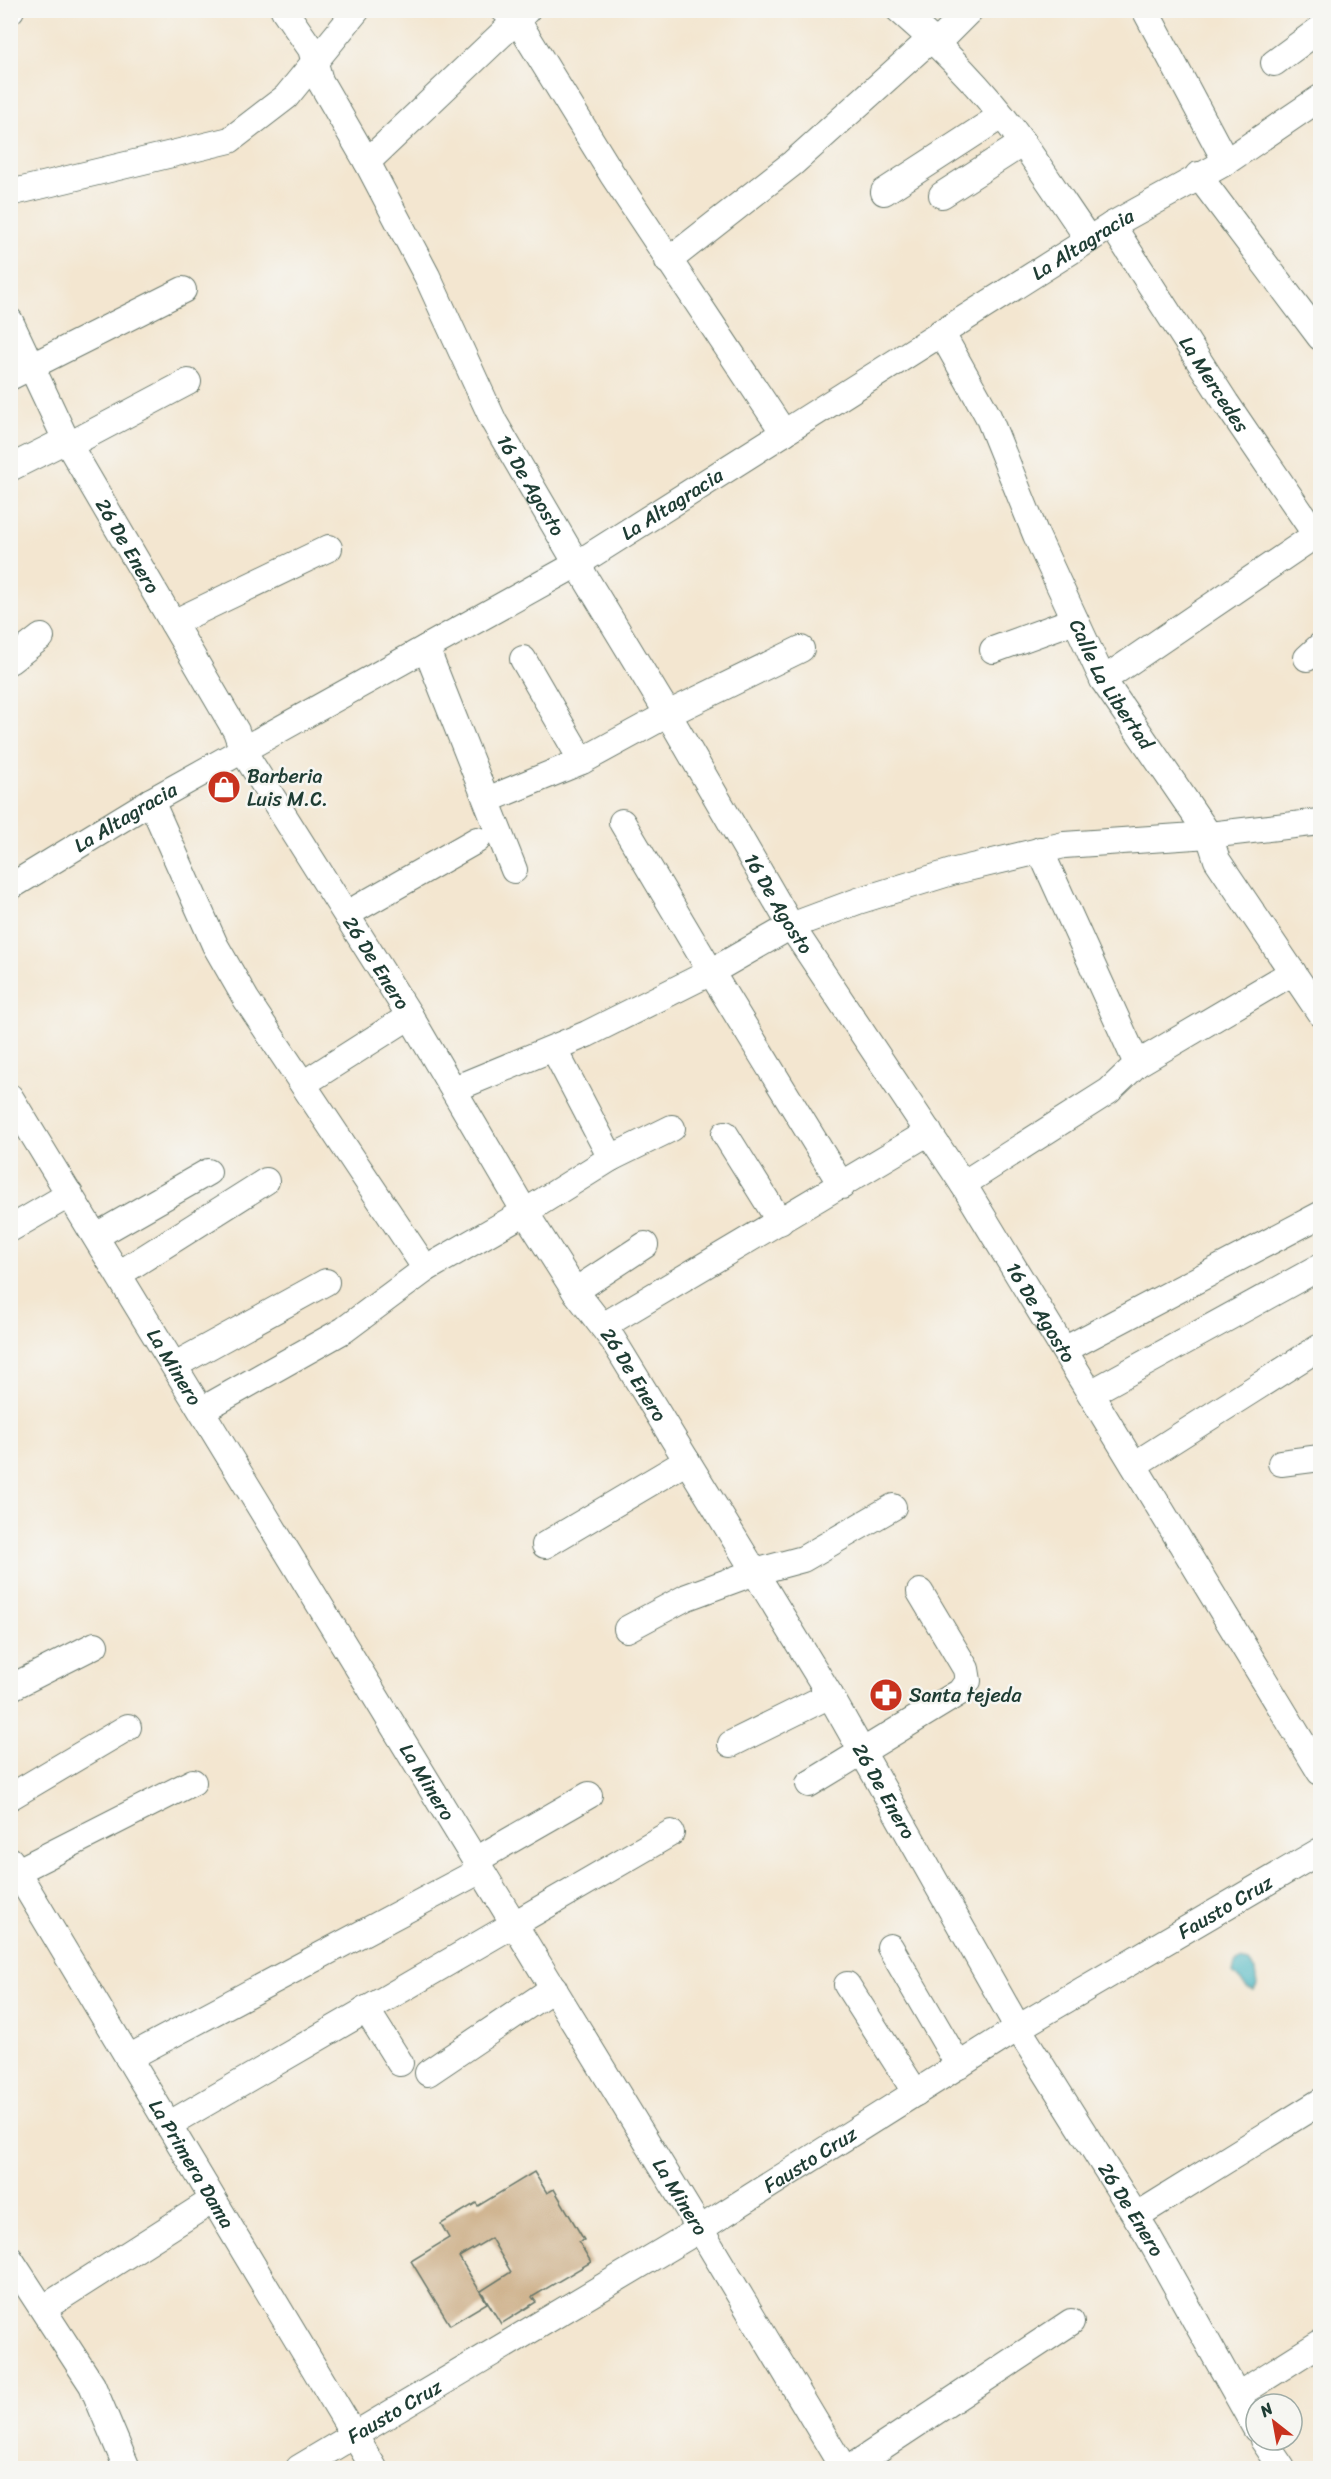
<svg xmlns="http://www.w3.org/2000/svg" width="1331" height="2479" viewBox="0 0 1331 2479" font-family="Sriracha,sans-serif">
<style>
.water{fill:#43b2be;stroke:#317879;stroke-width:1.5}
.building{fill:#ceb18b}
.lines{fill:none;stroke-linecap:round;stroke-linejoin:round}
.minor-casing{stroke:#69786b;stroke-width:28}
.minor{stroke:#fff;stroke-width:26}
.labels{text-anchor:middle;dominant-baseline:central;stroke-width:5;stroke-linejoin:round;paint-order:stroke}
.street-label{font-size:20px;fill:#1f3d34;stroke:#f6f6f2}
.poi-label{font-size:20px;fill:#1f3d34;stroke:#f6f6f2;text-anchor:start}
</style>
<rect width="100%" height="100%" fill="#f6f6f2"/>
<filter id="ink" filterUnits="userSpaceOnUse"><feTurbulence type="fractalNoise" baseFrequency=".0167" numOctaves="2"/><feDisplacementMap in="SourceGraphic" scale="12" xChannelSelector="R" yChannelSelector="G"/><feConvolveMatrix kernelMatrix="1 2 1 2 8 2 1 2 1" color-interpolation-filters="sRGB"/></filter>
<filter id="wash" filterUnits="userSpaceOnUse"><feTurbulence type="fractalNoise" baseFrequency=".008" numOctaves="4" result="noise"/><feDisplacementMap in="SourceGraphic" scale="24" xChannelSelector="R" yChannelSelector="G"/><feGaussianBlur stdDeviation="1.35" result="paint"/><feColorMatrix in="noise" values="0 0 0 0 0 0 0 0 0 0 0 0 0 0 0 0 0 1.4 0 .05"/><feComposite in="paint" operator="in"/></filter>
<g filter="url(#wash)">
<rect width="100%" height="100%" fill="#f3e6d0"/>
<!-- water -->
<path class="water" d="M1240,1960L1249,1962L1255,1970L1257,1985L1254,1990L1247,1988L1233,1973L1235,1964Z"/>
<g id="blocks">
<!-- building -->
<path class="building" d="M227,776L236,790L222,799L213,784Z
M534,2172L547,2193L554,2189L584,2240L579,2242L591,2262L532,2297L536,2302L501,2324L481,2291L511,2272L491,2238L459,2257L487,2303L450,2325L411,2261L449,2238L441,2224L476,2203L478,2206Z"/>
</g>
</g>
<g filter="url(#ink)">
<use href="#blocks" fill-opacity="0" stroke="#69786b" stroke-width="1.5"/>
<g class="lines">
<defs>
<g id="minor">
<path id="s1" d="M284,10L311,49L320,81L367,162L427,276L494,422L577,564L668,714L791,926L963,1184L1320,1772"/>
<path d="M504,10L517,20L612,174L784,433"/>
<path d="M899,10C945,50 989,95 1024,145C1046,176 1067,208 1089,240"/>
<path d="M1145,10L1226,162"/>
<path d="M10,11L11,10"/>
<path d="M937,43L970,10"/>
<path d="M1274,63L1320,29"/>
<path d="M367,162L527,10"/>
<path d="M1198,175L1320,337"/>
<path d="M884,192L1001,116"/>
<path d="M10,193L230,140L286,97L357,10"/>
<path d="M942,195L1023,143"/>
<path id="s2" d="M1112,225L1226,403L1320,541"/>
<path d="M668,261L793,163L932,38"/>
<path id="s3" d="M10,321L66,440L236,731L243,751L410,1016L525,1212L575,1291L613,1340L830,1695L1018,2028L1147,2234L1256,2429"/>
<path id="s4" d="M941,332L988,416L1036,535L1103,680L1209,835L1217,860L1320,1013"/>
<path d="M10,377L183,290"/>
<path d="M69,445L188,382"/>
<path d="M10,468L66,440"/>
<path d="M173,623L329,548"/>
<path d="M426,648L514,870"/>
<path d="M993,650L1075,620"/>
<path d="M1307,658L1320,646"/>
<path d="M523,659L582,761"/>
<path d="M10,661L41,637"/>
<path d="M1103,680L1320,532"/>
<path d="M487,800L582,761L668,714L801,649"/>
<path d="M151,801L215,945L246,999L426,1269"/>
<path d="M622,822L711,972L842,1186"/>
<path id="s5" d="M10,887L151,801L577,564L1112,225L1226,162L1320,98"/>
<path d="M347,914L477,840"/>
<path d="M554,1049L611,1158"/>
<path d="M1137,1064L1293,972"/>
<path d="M303,1084L410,1016"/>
<path d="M454,1089L587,1034L711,972L791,926L858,901L955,871L1064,845L1209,835L1320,822"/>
<path id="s6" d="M10,1097L700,2229L843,2468"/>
<path d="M725,1134L780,1222"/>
<path d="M963,1184L1109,1091L1137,1064L1040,850"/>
<path d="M10,1229L70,1194"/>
<path d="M96,1236L208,1172"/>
<path d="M119,1274L266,1181"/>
<path d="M575,1291L645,1245"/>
<path d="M603,1326L929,1132"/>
<path d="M1064,1350L1320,1215"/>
<path d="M175,1365L326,1282"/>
<path d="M1091,1393L1320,1267"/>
<path d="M202,1410L344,1330L426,1269L525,1212L611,1158L672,1128"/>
<path d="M1281,1463L1320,1458"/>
<path d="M1134,1465L1320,1347"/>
<path d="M545,1545L687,1461"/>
<path d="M627,1629L687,1597L755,1572L803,1559L893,1507"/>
<path d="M10,1688L95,1645"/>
<path d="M731,1744L830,1695"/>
<path d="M809,1784L960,1692L968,1681L966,1669L920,1592"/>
<path d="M10,1797L128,1727"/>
<path id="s7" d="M10,1860L374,2468"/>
<path d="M476,1860L589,1795"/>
<path d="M10,1875L193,1782"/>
<path d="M890,1947L959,2066"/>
<path d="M847,1985L916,2093"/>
<path d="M366,2009L400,2063"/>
<path d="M128,2058L481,1870"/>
<path d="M428,2073L554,1988"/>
<path d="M168,2125L671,1833"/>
<path d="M1136,2216L1320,2102"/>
<path d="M10,2259L92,2385L127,2468"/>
<path d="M44,2308L213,2200"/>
<path d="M1238,2395L1320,2343"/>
<path d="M1263,2440L1282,2468"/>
<path id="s8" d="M299,2468L700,2229L1018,2028L1320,1851"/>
<path d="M850,2468L1071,2322"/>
</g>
</defs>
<!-- minor casing -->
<use href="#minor" class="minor-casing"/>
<!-- minor -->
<use href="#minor" class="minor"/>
</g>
</g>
<!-- icons -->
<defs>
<symbol id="shop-disc" viewBox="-11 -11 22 22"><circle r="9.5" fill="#c8321e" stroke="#f6f6f2"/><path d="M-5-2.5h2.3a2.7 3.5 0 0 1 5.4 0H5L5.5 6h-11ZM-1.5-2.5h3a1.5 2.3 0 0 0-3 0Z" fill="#fff"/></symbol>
<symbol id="pharmacy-disc" viewBox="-11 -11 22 22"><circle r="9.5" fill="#c8321e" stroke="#f6f6f2"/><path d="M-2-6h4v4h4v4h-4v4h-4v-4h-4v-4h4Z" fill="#fff"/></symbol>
</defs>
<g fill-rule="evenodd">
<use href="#shop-disc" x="205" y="768" width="38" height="38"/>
<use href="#pharmacy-disc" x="867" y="1676" width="38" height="38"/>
</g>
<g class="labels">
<!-- street labels -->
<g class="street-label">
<text stroke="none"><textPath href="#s5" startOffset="1251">La Altagracia</textPath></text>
<text stroke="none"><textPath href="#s2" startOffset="189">La Mercedes</textPath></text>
<text stroke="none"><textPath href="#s1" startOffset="537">16 De Agosto</textPath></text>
<text stroke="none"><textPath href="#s5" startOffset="765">La Altagracia</textPath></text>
<text stroke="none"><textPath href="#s3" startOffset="254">26 De Enero</textPath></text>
<text stroke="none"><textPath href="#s4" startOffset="392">Calle La Libertad</textPath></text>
<text stroke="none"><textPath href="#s5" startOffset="135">La Altagracia</textPath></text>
<text stroke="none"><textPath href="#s1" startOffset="1023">16 De Agosto</textPath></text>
<text stroke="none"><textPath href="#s3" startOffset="740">26 De Enero</textPath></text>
<text stroke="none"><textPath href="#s1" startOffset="1509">16 De Agosto</textPath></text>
<text stroke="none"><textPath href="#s6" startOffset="316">La Minero</textPath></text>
<text stroke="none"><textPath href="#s3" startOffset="1226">26 De Enero</textPath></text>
<text stroke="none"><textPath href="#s6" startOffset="802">La Minero</textPath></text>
<text stroke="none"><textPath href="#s3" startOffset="1712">26 De Enero</textPath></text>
<text stroke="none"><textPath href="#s8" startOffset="1083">Fausto Cruz</textPath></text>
<text stroke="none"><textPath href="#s8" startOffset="597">Fausto Cruz</textPath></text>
<text stroke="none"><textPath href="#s7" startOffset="354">La Primera Dama</textPath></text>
<text stroke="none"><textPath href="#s6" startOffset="1288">La Minero</textPath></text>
<text stroke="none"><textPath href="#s3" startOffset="2198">26 De Enero</textPath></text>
<text stroke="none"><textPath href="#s8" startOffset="111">Fausto Cruz</textPath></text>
</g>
<!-- poi labels -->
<g class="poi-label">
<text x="247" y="776">Barberia<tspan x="247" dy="23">Luis M.C.</tspan></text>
<text x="909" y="1695">Santa tejeda</text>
</g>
</g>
<!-- margin -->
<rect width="1331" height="2479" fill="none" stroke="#f6f6f2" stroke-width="36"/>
<!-- north arrow -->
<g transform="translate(1274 2422) rotate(329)"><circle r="28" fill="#f6f6f2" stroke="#a0aca6" stroke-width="1.5"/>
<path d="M0-4.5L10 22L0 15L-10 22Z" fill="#c8321e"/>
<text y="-9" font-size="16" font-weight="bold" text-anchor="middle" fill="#1f3d34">N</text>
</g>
</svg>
